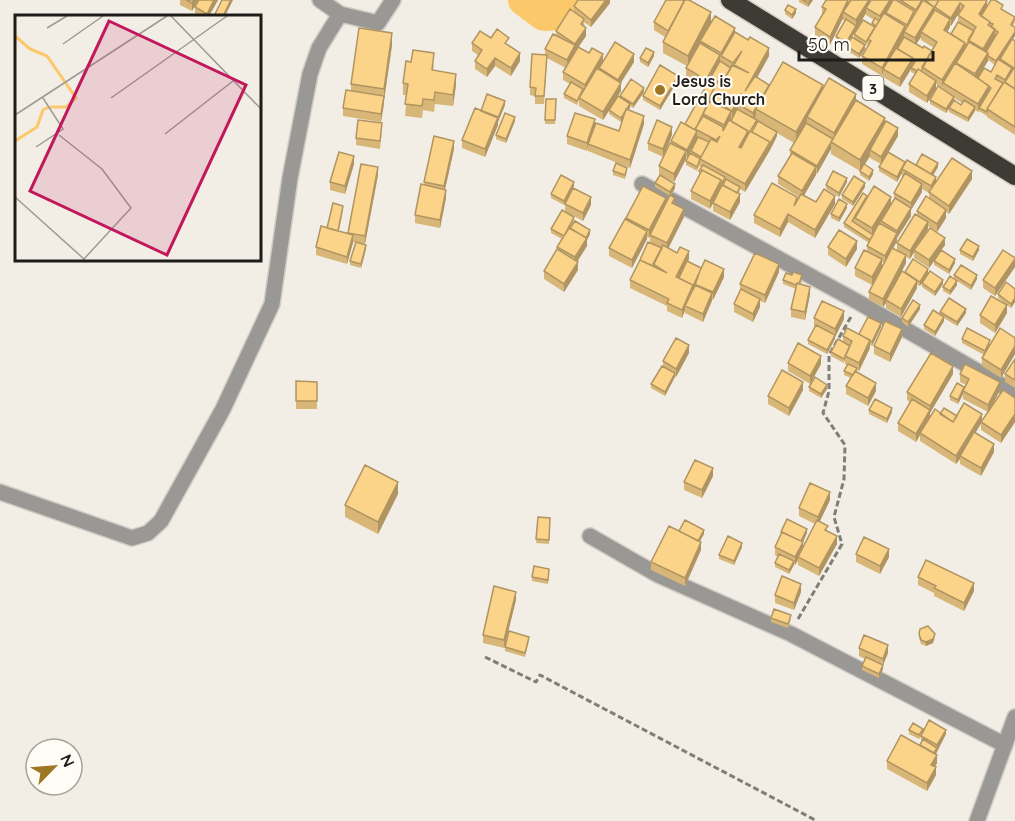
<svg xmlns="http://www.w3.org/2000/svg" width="1015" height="821" viewBox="0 0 1015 821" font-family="Quicksand,sans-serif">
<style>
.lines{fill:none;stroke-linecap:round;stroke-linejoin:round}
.river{stroke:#fbc969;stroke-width:32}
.minor-casing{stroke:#d0ccc5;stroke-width:18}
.highway-casing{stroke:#d0ccc5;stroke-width:21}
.path{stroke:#807e78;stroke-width:3;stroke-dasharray:6 3;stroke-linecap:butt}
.minor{stroke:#9a9895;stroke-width:15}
.highway{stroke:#3e3b35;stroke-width:18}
.wall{fill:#d8b677;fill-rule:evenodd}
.shaded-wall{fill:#b09461}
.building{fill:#fbd48a;stroke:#b09461;stroke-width:1.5}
.poi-dot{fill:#9d7724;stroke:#fffbf5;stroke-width:2}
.labels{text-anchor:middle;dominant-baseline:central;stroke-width:4.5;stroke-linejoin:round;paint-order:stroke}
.shield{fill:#fffbf5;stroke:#615f5b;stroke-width:1.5}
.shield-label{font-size:15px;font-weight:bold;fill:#1d1c19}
.poi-label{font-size:16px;font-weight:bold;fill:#1d1c19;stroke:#fffbf5;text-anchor:start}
.inset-river{fill:none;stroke:#fbc969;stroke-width:3}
.inset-road{fill:none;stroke:#9d9a94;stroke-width:1.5}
.view{fill:#c2185b;fill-opacity:0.15;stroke:#c2185b;stroke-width:3}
.inset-edge{fill:none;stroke:#1d1c19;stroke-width:3}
</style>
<rect width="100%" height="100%" fill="#f2eee6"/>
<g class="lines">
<!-- river -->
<path class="river" d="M524,0L544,15L562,14L570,0"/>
<defs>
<path id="minor" d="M320,0L340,14L378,23L393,0
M642,184L858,302L1015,393
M0,492L132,538L148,533L161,521L223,409L272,304L290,178L310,74L319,48L340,14
M590,536L658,575L791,634L1005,745
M977,821L1015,717"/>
<path id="highway" d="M730,0L1015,176"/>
</defs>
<!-- minor casing -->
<use href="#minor" class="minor-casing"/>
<!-- highway casing -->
<use href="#highway" class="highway-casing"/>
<!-- path -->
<path class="path" d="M798,619L842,544L834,517L844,479L845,445L823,413L829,391V355L852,315
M485,657L536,682L540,675L817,821"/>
<!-- minor -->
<use href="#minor" class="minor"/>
<!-- highway -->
<use href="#highway" class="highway"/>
</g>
<!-- wall -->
<path class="wall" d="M180,0H198L192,11L180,5Z
M199,0H218L209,16H197L195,15V7Z
M610,0V3L591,27L584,22L586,36L575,52L603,61L634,62L621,83V91L614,102L620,97V96L644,92L633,108L630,106L629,110L644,124L630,168L588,151V148L587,151L567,144V136L595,125L619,131L623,119L621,122L609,114V111L603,120L579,106V100L577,105L564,98V94L570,84L563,80V72L566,68L547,58L544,104H535V96L530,95V87L545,55V49L556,35V31L574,12V6Z
M799,0H813L808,7L799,2Z
M826,0H986L987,6L1003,9V10L1015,17V22L1013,26L1015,27V36L1013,39L1015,41V135L987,117V115V116L979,111L978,112L975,110L968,122L949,112V109L946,113L930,104V100L943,89V87L942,88L936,84L927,103L909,92V84L915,74L911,72V69L900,87L883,77V73L882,76L862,64V56L868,46V43L866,46L865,45V49L859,58L846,50V47L836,40V36L845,21L843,20V18L830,45L815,35V27L822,15V7ZM960,11L958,15V22L951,34L947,32L950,27V25L951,26ZM866,13V15L874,20L872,25L854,34V38L852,37ZM921,37V40L934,48L932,51L923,48L916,44ZM988,60L995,65L991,72L978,78ZM954,98L962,103L961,105L954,100Z
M785,10L796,13L792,19L785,14Z
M654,22H711L735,33L769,56L757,78L769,87L823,89L856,101L885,124L898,136L888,152L905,163L916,165L938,167L933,175L936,182L972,179L949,214L946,212V218L937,232L928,226V229L923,237L945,245L941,250L955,263L949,274L934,265V261L939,254L929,268L914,258V252L910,259L906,257V263L901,273H928L920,286L917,285V288L901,317L886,308V303L883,307L869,300V292L884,263L882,262V267L872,285L855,276V268L867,252V246L869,243L844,227V223L867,196L891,204L894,200V193L903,178L902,177V173L897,182L879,171V167L881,164L870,158V156L864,165L873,174L869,181L860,175V171L831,154V149L804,195L816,202L835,204L815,238L788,222L780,237L754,223V215L797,200L799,197L778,184V176L790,156V150L794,143L777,133V136L770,150L745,192L740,189L739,194L740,202L730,220L713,211V203L710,209L691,199V191L699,176V171L701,167H700V165L697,171L686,165V161L691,153V151L698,138L687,158L686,157V159L674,182L662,176L675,188L671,196L675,204L684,217L668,248L689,259L687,262L701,268L724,277L713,300L712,299L703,322L685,313V310L682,318L667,311V306L630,288V280L650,242V237L649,238L647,237V239L632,268L609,256V248L626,220V218L666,204L670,196L655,187V183L660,175L659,174V166L671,143V141L685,124L705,88L686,76V68L687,66L663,53V42L665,37L654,30ZM738,106V110L731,121H730L731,118L732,119ZM922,189L929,193V199L917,211V215L897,243V250L893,248L897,241V238L911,216V210L922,192Z
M491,38L509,46L520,61L511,76L495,66L487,77L475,69V61L478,55L472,51V43Z
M392,45L381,122L343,116V108L351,91V84Z
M654,56L648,67L640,62V58Z
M434,65L433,70L456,85L453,106L435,104L434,112L423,110L422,118L405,116L407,95H403V83Z
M678,80L660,110L643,100V96Z
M546,99H556L555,124H545Z
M505,105L498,122V125L485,157L462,148V140L481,111Z
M515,121L506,143L496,139V135Z
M382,131L380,149L356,145V138Z
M672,135L663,157L648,150V143Z
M454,149L445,189L446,198L440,228L415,223V215L424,185V182Z
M354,164L345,194L330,190V182Z
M361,164L378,175L365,244L353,242L347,264L316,255V247L327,228L343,210L339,231L348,234Z
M613,171L627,172L625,179L613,175Z
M847,182L839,197L826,189V185Z
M574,186L573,188L591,205L583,221L566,212L590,234L587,240V246L577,262L578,270L564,292L544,279V271L557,249V247L562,239L551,233V229L565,212V204L571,192L564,205L551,198V194Z
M865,187L853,206L842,199V195Z
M847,208L839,222L831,218V214Z
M828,247L857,249L846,267L828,255Z
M366,249L361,268L350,265V261Z
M960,250H979L973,261L960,254Z
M1015,258V267L995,296L983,288V280Z
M779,272L765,303L760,301V307L753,322L734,312V304L740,290V284Z
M954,275L977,279L971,290L957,281V285L950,295L943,291V287L954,279Z
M802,279L801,284L810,294L805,320L791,317V309L796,289L783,284V280Z
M922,283L943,284L935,296L922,287Z
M1015,289V302L1011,308L998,298V294Z
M920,309L908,327L902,322V318Z
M940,312L966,313L957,326L944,318V321L935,336L924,329V325L940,315Z
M1007,313L995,333L980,323V315Z
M814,318L844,319L827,354L808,344V340L815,327L814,326Z
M881,327L872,346L870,345V348L859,371L857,370V372L876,391L868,406L846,394V386L851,378L844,375V371L847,365L845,364V360L844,363L831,356V352L843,342V336L859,334Z
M902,337L890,362L874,354V346Z
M1015,338V354L1001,378L982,366V358L984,355L962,343V339L990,344Z
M689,353L676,377L675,376L665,396L651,388V384L663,366V361Z
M1015,359V388L1005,382V374Z
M788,363L821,364L810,384L788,371Z
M953,374L930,413V416L940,414L957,416L982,421L988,412L963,399V394L958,404L950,400V396L964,388L966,385L960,382V374L1000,390L993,405L1015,398V422L1001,443L981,430V423L975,433L994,452L981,476L960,464V459L956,464L920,441V435L916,442L898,431V423L910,402L907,400V392Z
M296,381L317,382V409H296Z
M809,387L827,389L821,398L809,391Z
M803,390L789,416L768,404V396Z
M869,410L892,412L887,423L869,414Z
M713,476L702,498L684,490V482Z
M398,494L378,534L345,517V505Z
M830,500L820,521L837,544L819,576L798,565V560L795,565L794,564L789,574L775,567V563L778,557L775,555V547L781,534V532L807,533L803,542V547L815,524L799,516V508Z
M538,517L550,518L549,544L536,543Z
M679,531L704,534L700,541L701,550L685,586L651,570V562Z
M742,547L734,565L719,559V555Z
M856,554L889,557L880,574L856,562Z
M549,573L548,584L532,581V577Z
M918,577L974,591L964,611L934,596V593L918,585Z
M801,592L794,610L775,603V595Z
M516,600L504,648L483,643V635Z
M771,618L791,619L788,628L771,622Z
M919,634L935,638L933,643L926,646L921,644L919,638Z
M529,641L525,657L505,651V647Z
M859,648L888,653L883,665V669L879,678L862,670V666L865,659L859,656Z
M909,730L946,734L937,749L936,754L937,763L935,767L936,775L927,791L887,769V761L920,745L922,741L921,740V737L919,739L909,734Z"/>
<!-- shaded-wall -->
<path class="shaded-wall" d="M194,0H198L192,11V3Z
M214,0H218L209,16H207V14Z
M231,0H233L225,16H223Z
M606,0H610V3L591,27V20Z
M811,0H813L808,7V3Z
M848,0V8L843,12V18L830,45V37Z
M869,0H874L866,8V13L846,47V43L856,26V20Z
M890,0H893L880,24V16Z
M987,1V9L982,18L979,14Z
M960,3V11L951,26V18Z
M934,7L935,10L921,32V37L915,46V38Z
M796,9V13L792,19V15Z
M711,12V24L700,41V45L688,67V56Z
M950,19V27L944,38V30Z
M905,26V33L904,32V36L885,70L883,69V73L882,76V68Z
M586,28V36L575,52L567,68V60L575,44Z
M735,28V36L721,56V61V53Z
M995,29V37L983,57V49Z
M1015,32V36L996,65V61Z
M392,33V45L384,100V89Z
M965,43V51L956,63V64L943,83L942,88V80Z
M865,45V49L859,58V54Z
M769,48V56L745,99V91Z
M654,52V56L648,67V63Z
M520,53V61L511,76V68Z
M988,53V61L975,82V74Z
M603,54V62L585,93V85Z
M634,54V62L618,87V80Z
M720,55V63L706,88V80Z
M495,58V66L487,77V69Z
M913,58V66L900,87V79Z
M456,74V85L453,106V95Z
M678,76V80L660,110V106Z
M936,81V89L927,103V96Z
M621,83V91L603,120V112Z
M769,85V93L756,109V115L753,121V113Z
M823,85V97L807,117V125L796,144V132Z
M989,86V94L979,108L978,112V104Z
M644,88V92L633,108V104Z
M741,94V102L732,119V111Z
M856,94V106L834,145V133Z
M384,96V104L381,122V114Z
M954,97V101L946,113V109Z
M505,101V105L498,122V118Z
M630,104V108L621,122V118Z
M975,107V111L968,122V118Z
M731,111V119L724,133V125Z
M644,116V124L630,168V160Z
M498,117V125L485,157V149Z
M515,117V121L506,143V139Z
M885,118V130L870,150V156L860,172V160Z
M595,119V127L588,144L587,151V143Z
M672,127V135L663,157V149Z
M898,128V136L881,165V157Z
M697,131V139L687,158V150Z
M748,131V139L739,155V147Z
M777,132V136L770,150L745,192V184Z
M454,141V149L444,194V186Z
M831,142V149L817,174V166Z
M686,151V159L674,182V174Z
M354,156V164L345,194V186Z
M938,163V167L931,179V175Z
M378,167V175L365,244V236Z
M816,167V175L802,199V191Z
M902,169V173L897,182V177Z
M873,170V174L869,181V177Z
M972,171V179L949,214V206Z
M936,177V185L931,194V186Z
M847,178V182L839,197V193Z
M721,180V188L710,209V201Z
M574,182V186L564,205V201Z
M865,183V187L853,206V202Z
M675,184V188L670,196V192Z
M922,184V192L911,210V216L897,238V241L885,264V256L897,234V231L911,209V203Z
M446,190V198L440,228V220Z
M740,194V202L730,220V212Z
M835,196V204L815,238V230Z
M591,197V205L583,221V213Z
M891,197V204L872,236V228Z
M666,198V206L650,235L649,238V230Z
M847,204V208L839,222V218Z
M684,209V217L667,251V243Z
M946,210V218L937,232V224Z
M788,214V222L780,237V229Z
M928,222V229L910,259V251Z
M590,230V234L587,240V246L575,265V257Z
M647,231V239L632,268V260Z
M353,235V243L347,264V257Z
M945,238V245L929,268V260Z
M857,241V249L846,267V259Z
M366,245V249L361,268V264Z
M979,246V250L973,261V257Z
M689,251V259L676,285V277Z
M906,255V263L887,301L886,300V303L883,307V299Z
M882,259V267L872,285V277Z
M955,259V263L949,274V270Z
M1015,259V267L995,296V288Z
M578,262V270L564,292V284Z
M779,264V272L765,303V295Z
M724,269V277L713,300V292Z
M928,269V273L920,286V282Z
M977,275V279L971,290V286Z
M943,280V284L935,296V292Z
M917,281V288L901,317V309Z
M957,281V285L950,295V291Z
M693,285V293L685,306V310L682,318V310Z
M810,287V294L805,320V312Z
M712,293V301L703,322V314Z
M1015,298V302L1011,308V304Z
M760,299V307L753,322V314Z
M920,305V309L908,327V322Z
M1007,305V313L995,333V325Z
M966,309V313L957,326V322Z
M844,311V319L835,337V329Z
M944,317V321L935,336V332Z
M881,323V327L872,346V342Z
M902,329V337L890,362V354Z
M835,335V339L827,354V350Z
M870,340V348L859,371V363Z
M689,345V353L676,377V369Z
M1015,346V354L1001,378V370Z
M821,356V364L810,384V376Z
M953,366V374L930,413V417L920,433V435L916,442V434L930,411V406Z
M675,373V377L665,396V392Z
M803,382V390L789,416V408Z
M1000,382V390L988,413V405Z
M876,383V391L868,406V398Z
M827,385V389L821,398V394Z
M964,387L963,394L958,404V400Z
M892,408V412L887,423V419Z
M982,414V422L961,457L960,456V459L956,464V456Z
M1015,414V422L1001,443V435Z
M994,444V452L981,476V468Z
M713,468V476L702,498V490Z
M398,482V494L378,534V522Z
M830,492V500L818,525V517Z
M807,529V533L801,546V542Z
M704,530V534L697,546V542Z
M837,536V544L819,576V568Z
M701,542V550L685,586V578Z
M803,542V550L798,557V560L795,565V557Z
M742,543V547L734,565V561Z
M889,549V557L880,574V566Z
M794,561V565L789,574V570Z
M974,583V591L964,611V603Z
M801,584V592L794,610V603Z
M516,592V600L504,648V640Z
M935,634L933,643L926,646V642Z
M888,645V653L883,665V669L879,678V674L883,666V659Z
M946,730V734L933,760V756L937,748V745Z
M937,755V763L931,773V765Z
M936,767V775L927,791V783Z"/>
<!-- building -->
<path class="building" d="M186,0H194L192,3Z
M199,0H214L207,14L195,7Z
M222,0H231L223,16H214Z
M578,0H606L591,20L574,6Z
M666,0H682L684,1L668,31L654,22Z
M685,0H689L711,12L688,56L663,42Z
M803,0H811L808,3Z
M826,0H848L830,37L815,27L826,9L822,7Z
M851,0H869L856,20L843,12Z
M871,0H890L880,16L866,8Z
M893,0H896L914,11L907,25L886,13Z
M900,0H922L916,10Z
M923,0L934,7L915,38L904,32Z
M925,0H939L934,8V7Z
M939,0H986L987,1L979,14L990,22L988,25L995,29L983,49L968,40L976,27L958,15L964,6L960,3L951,18L935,7Z
M991,0H995L1003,5L1001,9L1015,17L1011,25L1015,27V32L996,61L988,56V53L986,52L998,32L991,27L993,24L990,23V22L981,16Z
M788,5L796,9L792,15L785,10Z
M570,9L584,19L581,24L586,28L575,44L556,31Z
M935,10L950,19L944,30L965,43L942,80L922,67L937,42L921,32Z
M884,13L905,26L882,68L862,56L871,41L868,39Z
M715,16L735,28L721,53L700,41Z
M875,18L879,21L876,26L872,23Z
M846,19L856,26L846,43L836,36Z
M863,20L875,27L866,42L854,34Z
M958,22L974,31L966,46L965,45V43L951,34Z
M359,28L392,33L384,89L351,84Z
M497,29L509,38L505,43L520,53L511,68L495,58L487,69L475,61L482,50L472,43L480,31L491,38Z
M735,32L748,40L750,37L769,48L745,91L755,76L769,85L753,113L738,104L744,95L741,94L732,111L709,98L718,81L722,83L732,65L749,73L734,65L742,51L733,63L721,56Z
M553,34L575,45L567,60L545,49Z
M852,37L865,45L859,54L846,46Z
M904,37L923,48L924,46L932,51L921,71L918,69L917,71L911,68L915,62L913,61V58L897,49Z
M1012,39L1015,41V89L1005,82L1014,68L1000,59Z
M615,42L634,54L618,80L599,68Z
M969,42L988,53L975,74L956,63Z
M700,43L720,55L706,80L686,68Z
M578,47L589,53L592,48L603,54L585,85L563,72Z
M646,48L654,52L648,63L640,58Z
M896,48L913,58L900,79L883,69Z
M413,50L434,53L432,70L456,74L453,95L435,92L434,100L423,99L422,106L405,104L408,84L403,83L406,61L411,62Z
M532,54L547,55L544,96H535L536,88L530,87Z
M998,59L1012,68L1005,80L997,75L995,79L1003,83L987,109V112L979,108L991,88L978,78L984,68L991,72Z
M720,61L731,68L722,83L718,81L709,98V101L695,130L685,124Z
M783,62L823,85L796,132L756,109Z
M955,63L989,86L978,104L943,83Z
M660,65L678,76L660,106L643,96Z
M597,68L621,83L603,112L579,98Z
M918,69L936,81L927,96L909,84Z
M829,78L856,94L834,133L807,117Z
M631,79L644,88L633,104L620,96Z
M571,82L583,89L577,101L564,94Z
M1004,82L1015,89V127L987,109Z
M938,86L954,97L946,109L930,100Z
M346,90L384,96L381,114L343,108Z
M487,94L505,101L498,118L481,111Z
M618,96L630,104L621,118L609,110Z
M546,99H556L555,120H545Z
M856,100L885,118L860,160L831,142Z
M954,100L961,105L964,100L975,107L968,118L949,108Z
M710,101L731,111L724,125L703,114Z
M475,108L498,117L485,149L462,140Z
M626,109L644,116L630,160L588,144L596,123L619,131Z
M737,109L757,120L749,133L747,132L748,131L731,121Z
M505,113L515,117L506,139L496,135Z
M575,113L595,119L587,143L567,136Z
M703,116L723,127V131L729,120L748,131L739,147L741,148L750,131L770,142L745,184L700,159L711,139L717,142L720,136L716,140L695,129Z
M358,120L382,123L380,141L356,138Z
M657,120L672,127L663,149L648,143Z
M758,121L777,132L770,144V142L752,132Z
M886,121L898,128L881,157L870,150Z
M681,122L697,131L687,150L671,141Z
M806,123L833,139L817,166L790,150Z
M434,136L454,141L444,186L424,182Z
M698,137L709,142L701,157L691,151Z
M670,143L686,151L674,174L659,166Z
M339,152L354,156L345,186L330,182Z
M888,152L905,162L897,177L879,167Z
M690,153L701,159H700L697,167L686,161Z
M792,153L816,167L802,191L778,176Z
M922,154L938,163L931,174L916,165Z
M952,158L972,171L949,206L929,192Z
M907,160L936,177L931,186L902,169Z
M616,163L627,168L625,175L613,171Z
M361,164L378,167L365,236L348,233Z
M864,164L873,170L869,177L860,171Z
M703,165L725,177L722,183H721V180L702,170L701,172L699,171Z
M702,170L721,180L710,201L691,191Z
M833,171L847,178L839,193L826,185Z
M905,173L922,184L911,203L894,193Z
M561,175L574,182L564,201L551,194Z
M660,175L675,184L670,192L655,183Z
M854,176L865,183L853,202L842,195Z
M726,179L740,187L737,193L723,185Z
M772,183L797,197L794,206L801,194L816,202L824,189L835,196L815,230L788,214L780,229L754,215Z
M421,184L446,190L440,220L415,215Z
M722,185L740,194L730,212L713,203Z
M643,186L666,198L649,230L626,218Z
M874,186L891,197L872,228L855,218Z
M573,188L591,197L583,213L565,204Z
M863,193L867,196L852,221L873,235L870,240L844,223Z
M670,195L675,198L672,203L684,209L667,243L650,235Z
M926,196L946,210L937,224L917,211Z
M895,198L911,208L897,231L881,221Z
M839,199L847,204L839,218L831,214Z
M333,203L343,206L338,231L327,228Z
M562,210L574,217L564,236L551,229Z
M915,214L928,222L910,251L897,243Z
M625,219L647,231L632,260L609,248Z
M575,221L590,230L586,238L570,228Z
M879,223L897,233L885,256L867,246Z
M321,226L353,235L347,257L316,247Z
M569,228L587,238L575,257L557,247Z
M930,228L945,238L929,260L914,250Z
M839,230L857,241L846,259L828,247Z
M967,239L979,246L973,257L960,250Z
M356,242L366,245L361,264L350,261Z
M648,242L662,248L653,266L640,260L639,262Z
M663,245L677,253L680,247L689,251L676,277L693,285L682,310L667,303L669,299L630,280L640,260L667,273L653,264Z
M892,248L906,255L883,299L869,292Z
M557,249L578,262L564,284L544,271Z
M864,250L882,259L872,277L855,268Z
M941,250L955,259L949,270L934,261Z
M1003,250L1015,258V259L995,288L983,280Z
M755,253L779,264L765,295L740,284Z
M913,259L928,269L920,282L905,272Z
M705,260L724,269L713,292L694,284Z
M687,261L701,268L694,288L693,285L679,278Z
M961,265L977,275L971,286L954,275Z
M902,271L917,281L901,309L886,300Z
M930,271L943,280L935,292L922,283Z
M793,272L802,275L799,284L797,283L796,285L783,280L786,273L792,275Z
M950,276L957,281L950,291L943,287Z
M1006,282L1015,289V298L1011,304L998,294Z
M797,283L810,287L805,312L791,309Z
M695,285L712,293L703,314L685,306Z
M741,289L760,299L753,314L734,304Z
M991,296L1007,305L995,325L980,315Z
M949,298L966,309L957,322L940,312Z
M913,300L920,305L908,322L902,318Z
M822,301L844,311L835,329L814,318Z
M933,310L944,317L935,332L924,325Z
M868,317L881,323L872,342L859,334Z
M885,321L902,329L890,354L874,346Z
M816,325L835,335L827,350L808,340Z
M847,328L870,340L859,363L845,356L852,341L843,336Z
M967,328L990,340L985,351L962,339Z
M1000,328L1015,338V346L1001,370L982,358Z
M676,338L689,345L676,369L663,361Z
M838,339L850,346L844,359L831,352Z
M798,343L821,356L810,376L788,363Z
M931,353L953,366L930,406L907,392Z
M1015,359V380L1005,374Z
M848,364L857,368L853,375L844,371Z
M965,364L1000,382L988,405L963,391L969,379L960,374Z
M662,366L675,373L665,392L651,384Z
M782,370L803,382L789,408L768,396Z
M855,371L876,383L868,398L846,386Z
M815,377L827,385L821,394L809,387Z
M296,381L317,382V401H296Z
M957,383L964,387L958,400L950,396Z
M1003,390L1015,398V414L1001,435L981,422Z
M875,399L892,408L887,419L869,410Z
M912,399L930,410L916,434L898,423Z
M964,403L982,414L956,456L920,433L935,409L953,422Z
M944,408L957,416L953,422L940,414Z
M974,432L994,444L981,468L960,456Z
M695,460L713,468L702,490L684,482Z
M365,465L398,482L378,522L345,505Z
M810,483L830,492L818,517L799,508Z
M538,517L550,518L549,540L536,539Z
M787,519L807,529L801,541L781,532Z
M685,520L704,530L698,541L679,531Z
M817,520L828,526L825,530L837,536L819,568L798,557Z
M669,526L701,542L685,578L651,562Z
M782,532L803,542L795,557L775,547Z
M728,536L742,543L734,561L719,555Z
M864,537L889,549L880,566L856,554Z
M779,554L794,561L789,570L775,563Z
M926,560L974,583L964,603L934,588L936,586L918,577Z
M534,566L549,569L548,580L532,577Z
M782,576L801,584L794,603L775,595Z
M494,586L516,592L504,640L483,635Z
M774,609L791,615L788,624L771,618Z
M928,626L935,634L933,639L926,642L921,640L919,634L920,629Z
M509,631L529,637L525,653L505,647Z
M864,635L888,645L883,659L859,648Z
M866,657L883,665L879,674L862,666Z
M929,720L946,730L937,745L921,736Z
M913,723L923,729L919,735L909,730Z
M901,735L937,755L931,765L936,767L927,783L887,761Z
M923,739L937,748L934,753L920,745Z"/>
<!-- markers -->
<circle class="poi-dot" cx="660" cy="90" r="6"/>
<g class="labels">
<!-- shield labels -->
<rect class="shield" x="862.5" y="76" width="21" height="24" rx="4.5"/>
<g class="shield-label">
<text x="873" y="88">3</text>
</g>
<!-- poi labels -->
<g class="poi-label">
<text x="672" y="81">Jesus is<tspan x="672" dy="18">Lord Church</tspan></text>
</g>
</g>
<!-- overview -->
<g transform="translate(15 15)">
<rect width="246" height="246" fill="#f2eee6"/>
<path class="inset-river" d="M0,21L15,34L32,41L61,83L51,92H35M0,126L22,112L28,95L34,92"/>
<path class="inset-road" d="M156,1L246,94M32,13L52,1M48,29L88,1M96,83L212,1M0,100L152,1M150,119L218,66M44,120L87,154L116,193L68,245M21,132L48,114L28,83M0,182L69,244"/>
<path class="view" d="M94,6L231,70L152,240L15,176Z"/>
<rect width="246" height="246" class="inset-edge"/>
</g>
<!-- north arrow -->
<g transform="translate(54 767) rotate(65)"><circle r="28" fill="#fffbf5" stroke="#a5a29d" stroke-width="1.5"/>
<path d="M0-4.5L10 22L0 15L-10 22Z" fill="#9d7724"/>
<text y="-9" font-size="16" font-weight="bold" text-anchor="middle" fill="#1d1c19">N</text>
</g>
<!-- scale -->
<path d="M799 51v9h134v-9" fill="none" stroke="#1d1c19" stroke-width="3"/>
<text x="808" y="51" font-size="18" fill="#1d1c19" stroke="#fffbf5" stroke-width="4.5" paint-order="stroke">50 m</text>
</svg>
